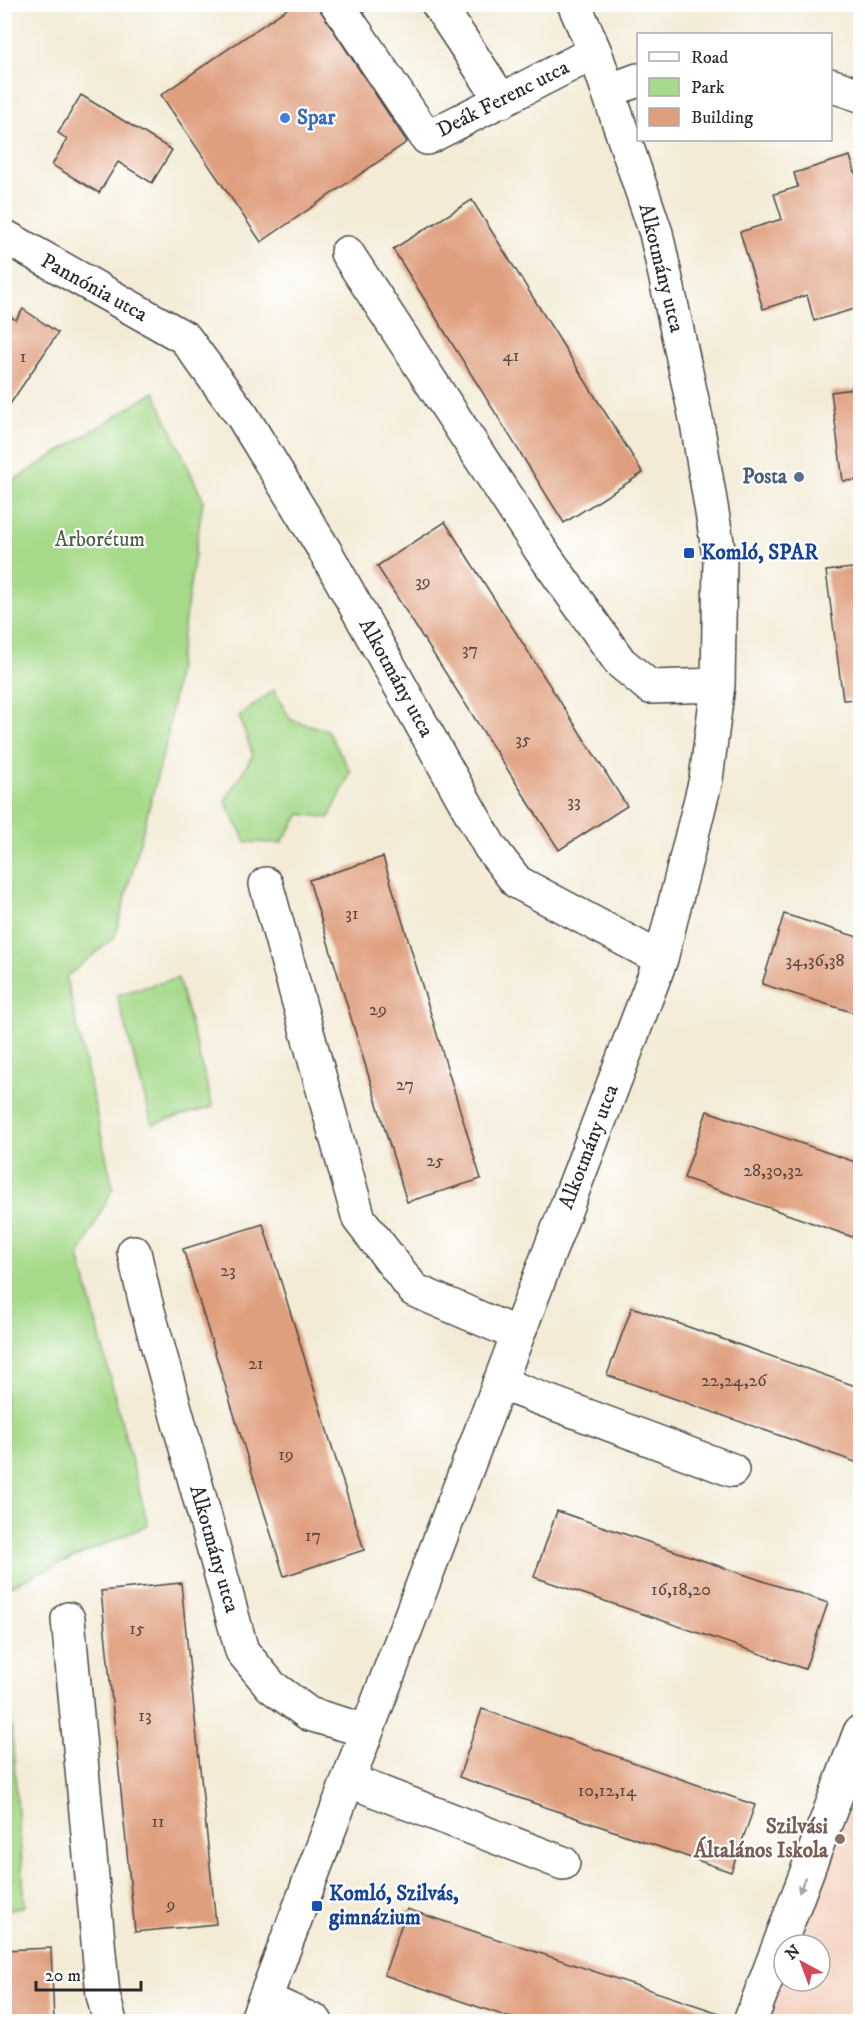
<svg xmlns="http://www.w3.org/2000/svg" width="865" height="2026" viewBox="0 0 865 2026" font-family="'IM FELL DW Pica',serif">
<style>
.built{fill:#f4d3c1;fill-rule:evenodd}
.green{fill:#a6da8a;stroke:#68825a;stroke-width:1.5}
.building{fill:#df9e7d}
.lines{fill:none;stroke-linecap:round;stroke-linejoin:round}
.minor-casing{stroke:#494844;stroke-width:36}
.minor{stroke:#fff;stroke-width:33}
.oneway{fill:#a0a0a0}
.shop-dot{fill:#3f7fe0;stroke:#fff;stroke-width:2}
.service-dot{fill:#5c6f8a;stroke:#fff;stroke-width:2}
.transit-dot{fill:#1a4fb4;stroke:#fff;stroke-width:2}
.education-dot{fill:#8d6e63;stroke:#fff;stroke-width:2}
.labels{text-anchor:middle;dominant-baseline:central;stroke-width:4.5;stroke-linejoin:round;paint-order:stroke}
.number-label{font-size:18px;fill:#584840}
.street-label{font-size:21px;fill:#2b2b2b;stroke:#fff}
.shop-label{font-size:21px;font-weight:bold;fill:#366cbe;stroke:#fff;text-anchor:start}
.service-label{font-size:21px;font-weight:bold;fill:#4e5e75;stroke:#fff;text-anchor:end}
.park-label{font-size:21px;fill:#506048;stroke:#fff}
.transit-label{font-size:21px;font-weight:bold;fill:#164399;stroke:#fff;text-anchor:start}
.education-label{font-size:21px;font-weight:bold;fill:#785e54;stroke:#fff;text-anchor:end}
</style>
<rect width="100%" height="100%" fill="#fff"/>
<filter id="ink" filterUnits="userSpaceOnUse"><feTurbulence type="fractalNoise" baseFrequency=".0167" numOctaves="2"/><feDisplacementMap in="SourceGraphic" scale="12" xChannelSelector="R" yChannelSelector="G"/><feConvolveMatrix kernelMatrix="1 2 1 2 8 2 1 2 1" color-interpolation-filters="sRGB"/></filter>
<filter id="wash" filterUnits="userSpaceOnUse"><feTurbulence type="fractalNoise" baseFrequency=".008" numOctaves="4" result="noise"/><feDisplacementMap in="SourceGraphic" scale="24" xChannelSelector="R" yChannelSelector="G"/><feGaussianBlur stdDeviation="1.35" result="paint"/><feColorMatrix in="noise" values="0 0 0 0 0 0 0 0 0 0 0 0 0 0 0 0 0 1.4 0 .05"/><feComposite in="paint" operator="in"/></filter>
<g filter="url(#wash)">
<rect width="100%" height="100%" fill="#f3ebd5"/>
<!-- built -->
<path class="built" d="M860,1732V2021H750ZM784,1945H820V1981H784Z"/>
<!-- green -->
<path class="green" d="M154,392L203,500L167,739L115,937L66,977L113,1188L79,1256L148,1525L5,1588V486Z
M274,690L291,720L327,730L351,772L329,818L300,814L281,843L246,842L225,801L253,755L239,716Z
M178,978L213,1107L152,1124L117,995Z
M4,1629L25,1906L5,1912H4Z"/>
<g id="blocks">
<!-- building -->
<path class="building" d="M294,4H316L407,142L261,242L161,95Z
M81,95L172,150L152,183L118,162L99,193L52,165L67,139L58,133Z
M850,156L855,173L861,171V307L814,321L807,295L763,309L740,232L782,219L774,194L798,187L794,173Z
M472,200L643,473L564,523L393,249Z
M23,309L58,333L4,413V312L16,320Z
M861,388V480L843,481L831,392Z
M445,522L627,806L559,850L377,566Z
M861,567V699L843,700L826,571Z
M383,857L481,1179L407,1202L309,880Z
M784,914L861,938V1015L762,984Z
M707,1111L861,1164V1240L684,1178Z
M263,1224L364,1550L284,1576L183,1249Z
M632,1307L861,1388V1464L607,1375Z
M557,1511L828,1603L805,1669L534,1577Z
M181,1583L216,1924L135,1932L101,1591Z
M482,1709L755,1805L731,1872L459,1777Z
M407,1909L728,2016L727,2022H523L384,1975Z
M51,1948L54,2022H4V1950Z"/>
</g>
</g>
<g filter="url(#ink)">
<use href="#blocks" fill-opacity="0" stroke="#494844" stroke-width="1.5"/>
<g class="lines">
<defs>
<path id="minor" d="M337,4L427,138L595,52
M438,4L502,101
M830,85L860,95
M608,91L638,80
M4,236L185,338L243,417L325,551L490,847L517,882L661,959
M347,253L540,549L620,662L650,687L718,685
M266,884L359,1219L414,1290L517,1334
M134,1252L145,1300L242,1651L271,1686L309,1714L367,1731
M499,1383L732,1470
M68,1619L103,1995L110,2022
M348,1780L563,1863
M265,1999L316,2022
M256,2022L661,959L706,779L718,685L720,560L697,423L656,233L595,52L574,4
M750,2022L860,1732"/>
</defs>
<!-- minor casing -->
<use href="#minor" class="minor-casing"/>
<!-- minor -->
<use href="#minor" class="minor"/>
</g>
<!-- one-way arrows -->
<defs><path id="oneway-solid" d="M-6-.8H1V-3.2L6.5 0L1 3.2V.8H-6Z" transform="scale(1.5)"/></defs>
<use class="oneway" href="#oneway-solid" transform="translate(802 1885) rotate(111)"/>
</g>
<!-- markers -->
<circle class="shop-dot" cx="285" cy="118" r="6"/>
<circle class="service-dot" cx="799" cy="477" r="6"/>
<g class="transit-dot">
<rect x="683" y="547" width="12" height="12" rx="3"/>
<rect x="311" y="1900" width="12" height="12" rx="3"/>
</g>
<circle class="education-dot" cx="840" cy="1839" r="6"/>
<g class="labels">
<!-- number labels -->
<g class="number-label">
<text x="511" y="356">41</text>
<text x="23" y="357">1</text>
<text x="423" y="582">39</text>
<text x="470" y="650">37</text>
<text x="523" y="740">35</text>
<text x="574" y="802">33</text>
<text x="352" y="914">31</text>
<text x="815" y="961">34,36,38</text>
<text x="378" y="1010">29</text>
<text x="405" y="1085">27</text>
<text x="435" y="1161">25</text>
<text x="773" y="1171">28,30,32</text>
<text x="228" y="1271">23</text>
<text x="256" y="1364">21</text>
<text x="734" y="1381">22,24,26</text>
<text x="286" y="1455">19</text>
<text x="313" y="1536">17</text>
<text x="681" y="1590">16,18,20</text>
<text x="137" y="1629">15</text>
<text x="145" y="1716">13</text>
<text x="607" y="1791">10,12,14</text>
<text x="158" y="1822">11</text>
<text x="171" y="1905">9</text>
</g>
<!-- street labels -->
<g class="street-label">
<text transform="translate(503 99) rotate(-27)">Deák Ferenc utca</text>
<text transform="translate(661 268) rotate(76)">Alkotmány utca</text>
<text transform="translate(94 288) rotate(29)">Pannónia utca</text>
<text transform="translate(396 678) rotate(61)">Alkotmány utca</text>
<text transform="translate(589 1147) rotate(-69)">Alkotmány utca</text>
<text transform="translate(214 1549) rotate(74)">Alkotmány utca</text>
</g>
<!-- shop labels -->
<g class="shop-label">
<text x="297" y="118">Spar</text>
</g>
<!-- service labels -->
<g class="service-label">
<text x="787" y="477">Posta</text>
</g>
<!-- park labels -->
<g class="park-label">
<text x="100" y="540">Arborétum</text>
</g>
<!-- transit labels -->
<g class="transit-label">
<text x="701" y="553">Komló, SPAR</text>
<text x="329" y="1894">Komló, Szilvás,<tspan x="329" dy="24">gimnázium</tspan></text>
</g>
<!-- education labels -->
<g class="education-label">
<text x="828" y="1827">Szilvási<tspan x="828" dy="24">Általános Iskola</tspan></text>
</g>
</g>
<!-- margin -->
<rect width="865" height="2026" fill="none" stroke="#fff" stroke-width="24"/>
<!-- legend -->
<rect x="637" y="33" width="195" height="108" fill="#ffffff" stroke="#aaaaaa" stroke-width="1.5"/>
<rect x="649" y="52" width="30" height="9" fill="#ffffff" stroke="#aaaaaa" stroke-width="1.5"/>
<text x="691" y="63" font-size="18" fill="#2b2b2b">Road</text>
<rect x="649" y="78" width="30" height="18" fill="#a6da8a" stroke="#aaaaaa" stroke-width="1.5"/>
<text x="691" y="93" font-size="18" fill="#2b2b2b">Park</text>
<rect x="649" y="108" width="30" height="18" fill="#df9e7d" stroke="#aaaaaa" stroke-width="1.5"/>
<text x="691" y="123" font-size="18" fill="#2b2b2b">Building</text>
<!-- north arrow -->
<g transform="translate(802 1963) rotate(319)"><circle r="28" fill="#ffffff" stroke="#aaaaaa" stroke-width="1.5"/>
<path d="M0-4.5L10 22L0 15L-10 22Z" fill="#d1495b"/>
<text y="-9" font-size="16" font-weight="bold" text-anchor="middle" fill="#2b2b2b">N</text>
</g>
<!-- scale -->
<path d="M36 1981v9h105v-9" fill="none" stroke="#2b2b2b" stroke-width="3"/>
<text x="45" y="1981" font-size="18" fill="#2b2b2b" stroke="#ffffff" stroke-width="4.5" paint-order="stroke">20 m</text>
</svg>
